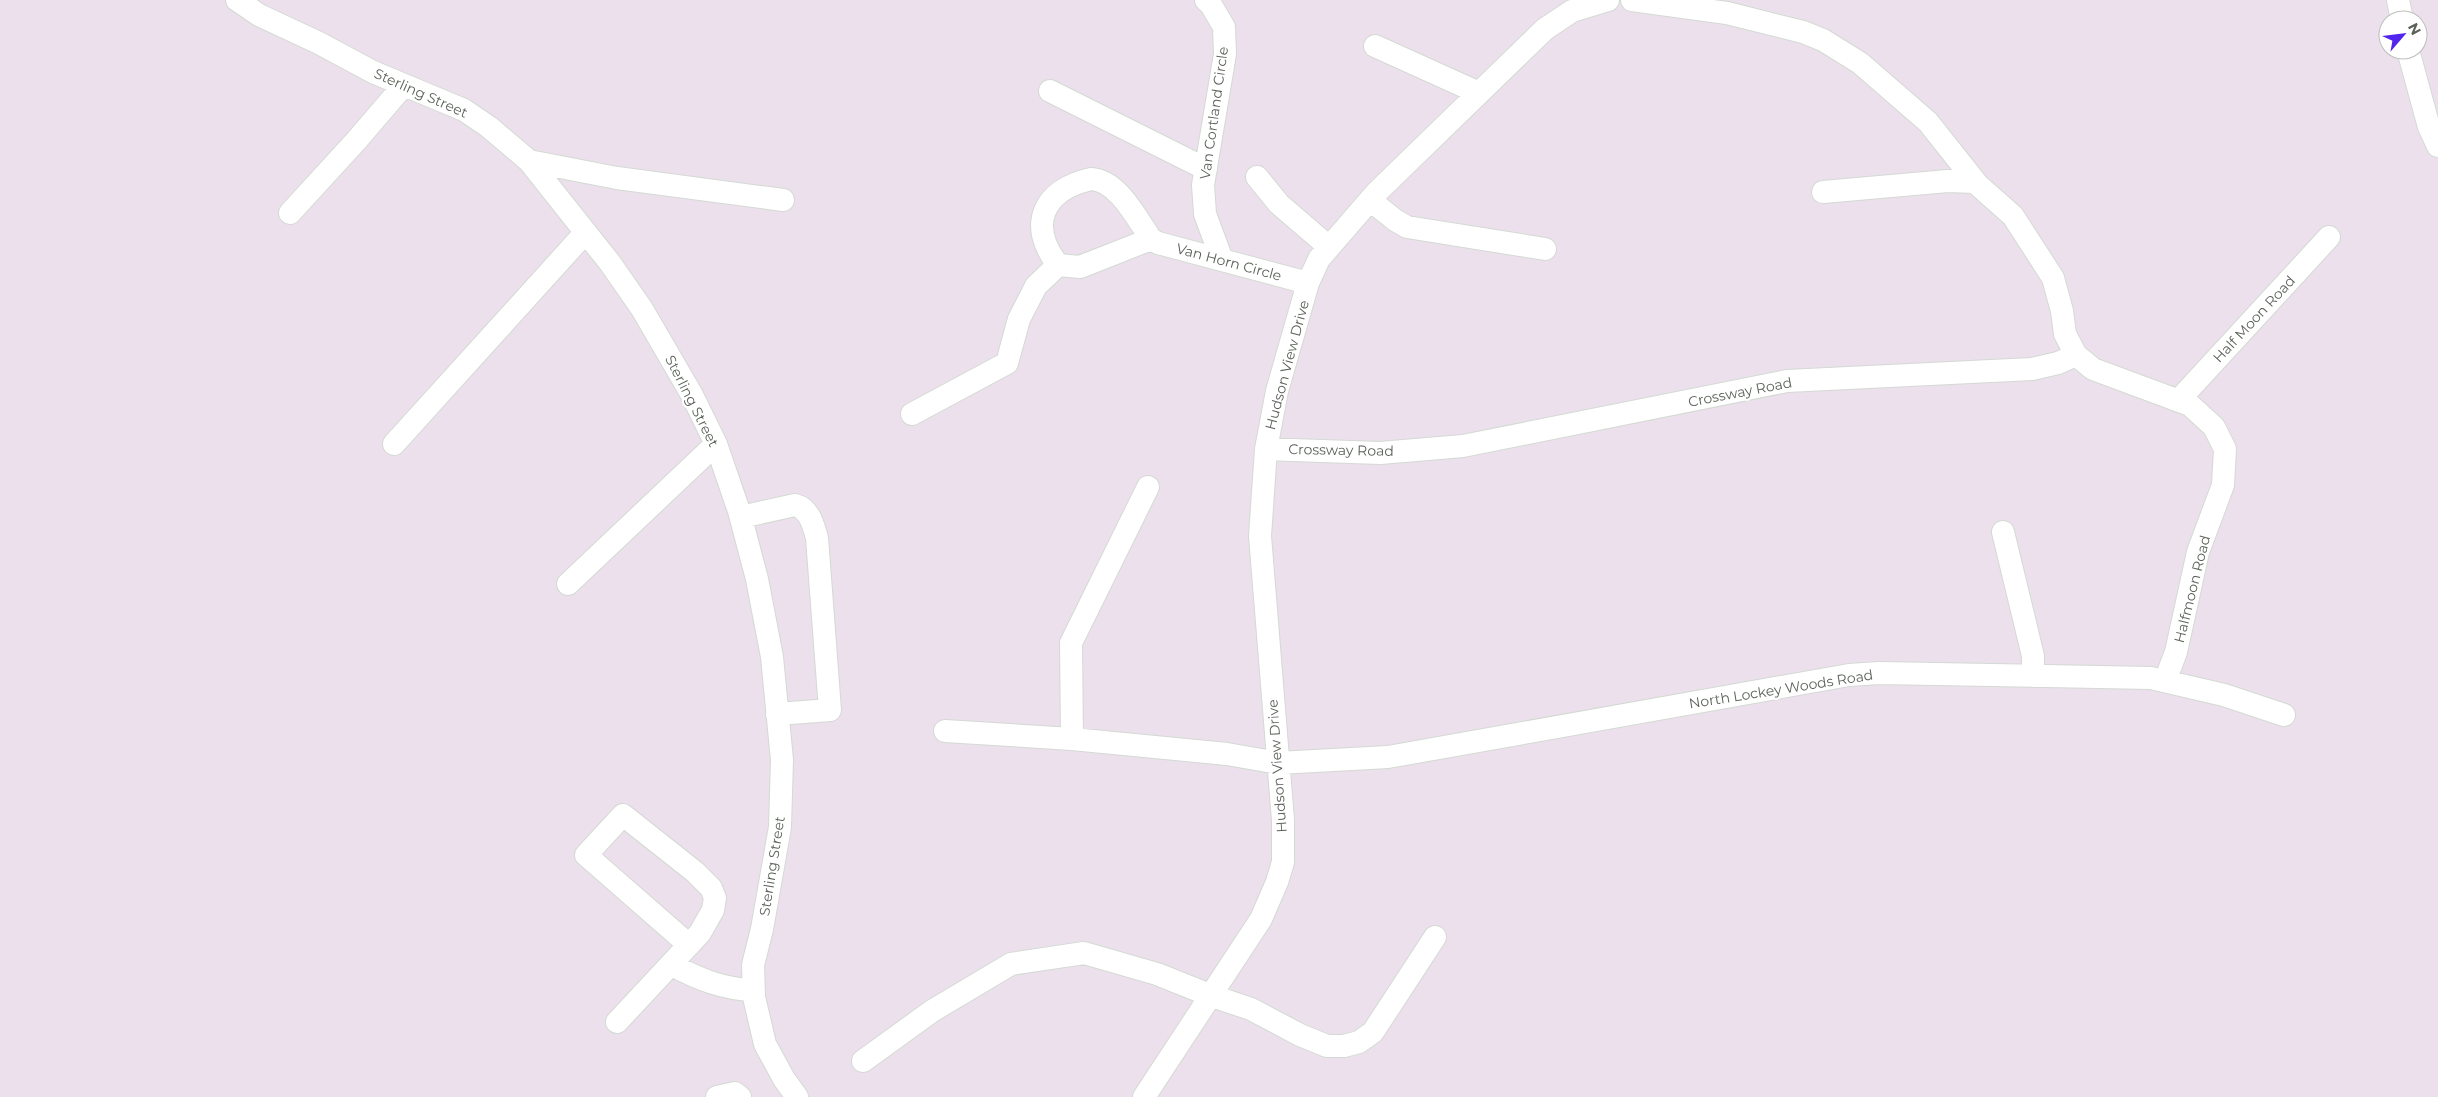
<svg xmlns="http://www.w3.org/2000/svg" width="2438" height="1097" viewBox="0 0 2438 1097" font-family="Montserrat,sans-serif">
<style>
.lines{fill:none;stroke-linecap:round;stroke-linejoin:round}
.minor-casing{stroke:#d4dad3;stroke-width:24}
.minor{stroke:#fff;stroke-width:22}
.labels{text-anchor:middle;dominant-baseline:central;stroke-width:4.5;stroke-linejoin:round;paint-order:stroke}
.street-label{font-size:14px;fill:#5b6259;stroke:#fff}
</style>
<rect width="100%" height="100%" fill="#ebe0ec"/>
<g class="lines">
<defs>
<path id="minor" d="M237,0L259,15L319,43L373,72L464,110L489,127L529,161L610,263L642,309L692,395L716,444L739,511L757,579L772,657L782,760L780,827L762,929L753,965L754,997L765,1044L784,1079L797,1097
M1206,0L1211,5L1224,27L1225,54L1203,185L1205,214L1222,260
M1632,0L1727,13L1803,32L1823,40L1860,63L1928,122L1978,185L2013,216L2053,278L2062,311L2065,334L2076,355L2093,369L2190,405L2214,427L2225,449L2223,485L2198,552L2176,652L2165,681
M2398,0L2402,20
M1375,46L1479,93
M2408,50L2429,127L2438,146
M1050,91L1206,169
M529,161L617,178L783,200
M1257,177L1279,204L1329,247
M1091,179C1118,180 1137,219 1151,239L1080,267L1058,265C1027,225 1043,190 1091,179Z
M1823,192L1948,181L1975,182
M1370,200L1395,220L1407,227L1545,249
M290,213L356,141L404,85
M1151,239L1158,243L1308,283
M2178,401L2329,237
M912,414L1007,363L1019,319L1036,286L1058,265
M394,444L585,233
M1266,449L1380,453L1463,446L1787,381L2032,369L2058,363L2076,355
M741,517L795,505C810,509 813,525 817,538L830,710L777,714
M2003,532L2033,656V676
M568,584L716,444
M945,731L1072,739L1227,754L1278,763L1388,757L1849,675L1879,673L2151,678L2224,695L2284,715
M1072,739L1071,643L1148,487
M672,965C698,979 723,989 753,990
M617,1022L700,933L713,910L715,898L711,888L695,872L623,815L586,855L689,945
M863,1061L932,1011L1011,964L1084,953L1157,974L1212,996L1251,1009L1300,1035L1327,1046H1344L1359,1042L1373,1032L1435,937
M717,1097L735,1093L740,1097
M1144,1097L1261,919L1277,882L1283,862V820L1260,536L1266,449L1277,391L1308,283L1319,259L1376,193L1545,29L1572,11L1608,0"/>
</defs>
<!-- minor casing -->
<use href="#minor" class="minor-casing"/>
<!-- minor -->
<use href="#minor" class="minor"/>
</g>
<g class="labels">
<!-- street labels -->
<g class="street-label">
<text transform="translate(421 93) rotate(24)">Sterling Street</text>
<text transform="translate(1214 113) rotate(-82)">Van Cortland Circle</text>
<text transform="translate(1229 262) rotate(15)">Van Horn Circle</text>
<text transform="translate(2254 319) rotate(-47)">Half Moon Road</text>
<text transform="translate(1287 365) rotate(-75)">Hudson View Drive</text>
<text transform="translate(1740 392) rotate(-11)">Crossway Road</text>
<text transform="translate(692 401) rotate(63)">Sterling Street</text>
<text transform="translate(1341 450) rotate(1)">Crossway Road</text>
<text transform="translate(2192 589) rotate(-76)">Halfmoon Road</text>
<text transform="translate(1781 689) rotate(-9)">North Lockey Woods Road</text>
<text transform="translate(1277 766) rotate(-94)">Hudson View Drive</text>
<text transform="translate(772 866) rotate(-81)">Sterling Street</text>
</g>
</g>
<!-- north arrow -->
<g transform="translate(2403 35) rotate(62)"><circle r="24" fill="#ffffff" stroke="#bdc0bd"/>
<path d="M0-4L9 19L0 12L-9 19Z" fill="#5125ee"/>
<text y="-8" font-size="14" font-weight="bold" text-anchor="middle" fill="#5b6259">N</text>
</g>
</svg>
